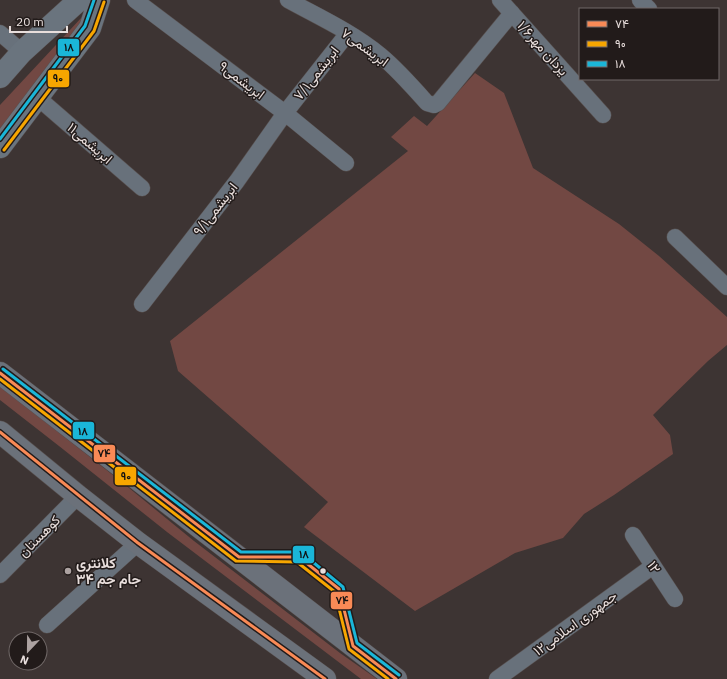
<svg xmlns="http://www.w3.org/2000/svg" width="727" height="679" viewBox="0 0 727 679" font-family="'IBM Plex Sans',Vazirmatn,sans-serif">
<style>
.green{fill:#724843}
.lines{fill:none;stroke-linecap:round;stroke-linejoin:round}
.lane-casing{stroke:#58504f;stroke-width:9}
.street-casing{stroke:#58504f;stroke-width:17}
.secondary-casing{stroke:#58504f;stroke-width:23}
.primary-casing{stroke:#58504f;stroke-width:23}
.lane{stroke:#68717b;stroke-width:8}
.street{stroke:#68717b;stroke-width:16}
.secondary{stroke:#6a747e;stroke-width:22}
.primary{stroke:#6b717a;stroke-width:22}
.bus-1-casing{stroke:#221b1a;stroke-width:6}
.bus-2-casing{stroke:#221b1a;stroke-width:6}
.bus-3-casing{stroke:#221b1a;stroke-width:6}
.bus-1{stroke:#f98a56;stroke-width:3}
.bus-2{stroke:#f7a600;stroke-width:3}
.bus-3{stroke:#1ab6d8;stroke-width:3}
.poi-dot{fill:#aca2a1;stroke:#221b1a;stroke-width:1.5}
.bus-dot{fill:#e8dedc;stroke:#221b1a;stroke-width:1.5}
.labels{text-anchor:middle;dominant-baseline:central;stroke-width:3;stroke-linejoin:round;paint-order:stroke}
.street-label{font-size:14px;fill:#e8dedc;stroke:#221b1a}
.poi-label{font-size:14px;font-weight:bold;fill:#e8dedc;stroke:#221b1a;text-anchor:start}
.line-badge{stroke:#221b1a;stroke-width:1.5}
.pale-badge-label{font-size:11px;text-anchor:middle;font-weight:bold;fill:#111}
</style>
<rect width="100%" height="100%" fill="#3d3433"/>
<!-- green -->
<path class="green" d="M82,17H89L0,132V105Z
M475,73L504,93L533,168L619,224L659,256L727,317V345L708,361L653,415L670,435L673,454L614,495L584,514L563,538L515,553L415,611L304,527L328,502L178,371L170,341L408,151L391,137L414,116L427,126Z
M0,386L123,483L194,541L340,653L377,679H361L167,532L59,446L0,400Z"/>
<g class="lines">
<defs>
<path id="lane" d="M245,557H299L339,589L351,639"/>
<path id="street" d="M135,0L285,113L346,163
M288,0C319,17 352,32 380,55C397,69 412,86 427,103L434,105L438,103L512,13
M500,0L603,115
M640,0L649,9
M0,33L22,52
M37,97L142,188
M675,237L727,287
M142,304L237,181L285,113L348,33
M633,535L675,599
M0,575L78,496
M47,625L138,543
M497,679L653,566"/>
<path id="secondary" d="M0,77L22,52L79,0
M0,147L90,28L99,0"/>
<path id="primary" d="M0,373L396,679
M0,432L78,496L138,543L325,679"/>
</defs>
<!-- lane casing -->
<use href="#lane" class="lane-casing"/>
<!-- street casing -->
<use href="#street" class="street-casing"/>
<!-- secondary casing -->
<use href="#secondary" class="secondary-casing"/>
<!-- primary casing -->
<use href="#primary" class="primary-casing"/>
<!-- lane -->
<use href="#lane" class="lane"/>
<!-- street -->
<use href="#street" class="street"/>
<!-- secondary -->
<use href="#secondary" class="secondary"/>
<!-- primary -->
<use href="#primary" class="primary"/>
<defs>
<path id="bus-1" d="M0,373L239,557H299L339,589L353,646L396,679
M0,432L138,543L325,679"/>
<path id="bus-2" d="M4,150L94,31L104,2
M0,379L236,561L297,562L335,592L349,649L388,679"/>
<path id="bus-3" d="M0,139L85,26L94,0
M3,369L241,552H299L302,553L343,587L357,643L399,675"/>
</defs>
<!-- bus-1 casing -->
<use href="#bus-1" class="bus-1-casing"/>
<!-- bus-2 casing -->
<use href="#bus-2" class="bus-2-casing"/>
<!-- bus-3 casing -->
<use href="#bus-3" class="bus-3-casing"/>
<!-- bus-1 -->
<use href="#bus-1" class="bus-1"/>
<!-- bus-2 -->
<use href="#bus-2" class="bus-2"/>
<!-- bus-3 -->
<use href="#bus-3" class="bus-3"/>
</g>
<!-- markers -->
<circle class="poi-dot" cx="68" cy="571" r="4"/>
<circle class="bus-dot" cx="323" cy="571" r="3.5"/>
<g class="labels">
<!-- street labels -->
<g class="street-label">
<text transform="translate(365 47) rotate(36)">ابریشمی۷</text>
<text transform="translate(543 48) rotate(48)">۱/۶یزدان مهر</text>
<text transform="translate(316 73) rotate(-52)">ابریشمی۷/۱</text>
<text transform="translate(242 80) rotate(37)">ابریشمی۹</text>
<text transform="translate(90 143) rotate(41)">ابریشمی۱۱</text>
<text transform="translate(215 209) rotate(-52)">۹/۱ابریشمی</text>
<text transform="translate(39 536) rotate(-45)">کوهستان</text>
<text transform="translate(654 567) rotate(57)">۱۲</text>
<text transform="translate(575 623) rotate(-36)">جمهوری اسلامی۱۲</text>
</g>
<!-- poi labels -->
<g class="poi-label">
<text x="76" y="563">کلانتری<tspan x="76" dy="16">۳۴ جام جم</tspan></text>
</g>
</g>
<g class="line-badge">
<rect x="57" y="38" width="23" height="19" rx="4" fill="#1ab6d8"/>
<rect x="47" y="69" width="23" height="19" rx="4" fill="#f7a600"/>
<rect x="72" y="421" width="23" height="19" rx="4" fill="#1ab6d8"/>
<rect x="93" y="444" width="23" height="19" rx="4" fill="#f98a56"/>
<rect x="114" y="466" width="23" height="20" rx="4" fill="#f7a600"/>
<rect x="292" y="545" width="23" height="19" rx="4" fill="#1ab6d8"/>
<rect x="330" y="591" width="23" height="19" rx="4" fill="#f98a56"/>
</g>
<g class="pale-badge-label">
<text x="69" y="51">۱۸</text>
<text x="58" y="82">۹۰</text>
<text x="83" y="435">۱۸</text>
<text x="104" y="457">۷۴</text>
<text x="126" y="480">۹۰</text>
<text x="304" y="558">۱۸</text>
<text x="342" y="604">۷۴</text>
</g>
<!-- legend -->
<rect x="579" y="8" width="140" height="72" fill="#221b1a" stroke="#716968"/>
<rect x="587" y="21" width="20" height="6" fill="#f98a56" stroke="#716968"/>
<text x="615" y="28" font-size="12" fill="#e8dedc">۷۴</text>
<rect x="587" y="41" width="20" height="6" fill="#f7a600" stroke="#716968"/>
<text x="615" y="48" font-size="12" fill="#e8dedc">۹۰</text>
<rect x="587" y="61" width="20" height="6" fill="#1ab6d8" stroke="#716968"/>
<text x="615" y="68" font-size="12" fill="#e8dedc">۱۸</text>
<!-- north arrow -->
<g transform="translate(28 651) rotate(202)"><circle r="19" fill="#221b1a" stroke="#716968"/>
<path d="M0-3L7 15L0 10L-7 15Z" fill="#aca2a1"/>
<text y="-6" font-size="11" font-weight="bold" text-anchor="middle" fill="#e8dedc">N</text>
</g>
<!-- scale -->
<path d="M10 26v6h57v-6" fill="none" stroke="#e8dedc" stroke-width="2"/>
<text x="16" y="26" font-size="12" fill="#e8dedc" stroke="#221b1a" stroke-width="3" paint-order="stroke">20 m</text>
</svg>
